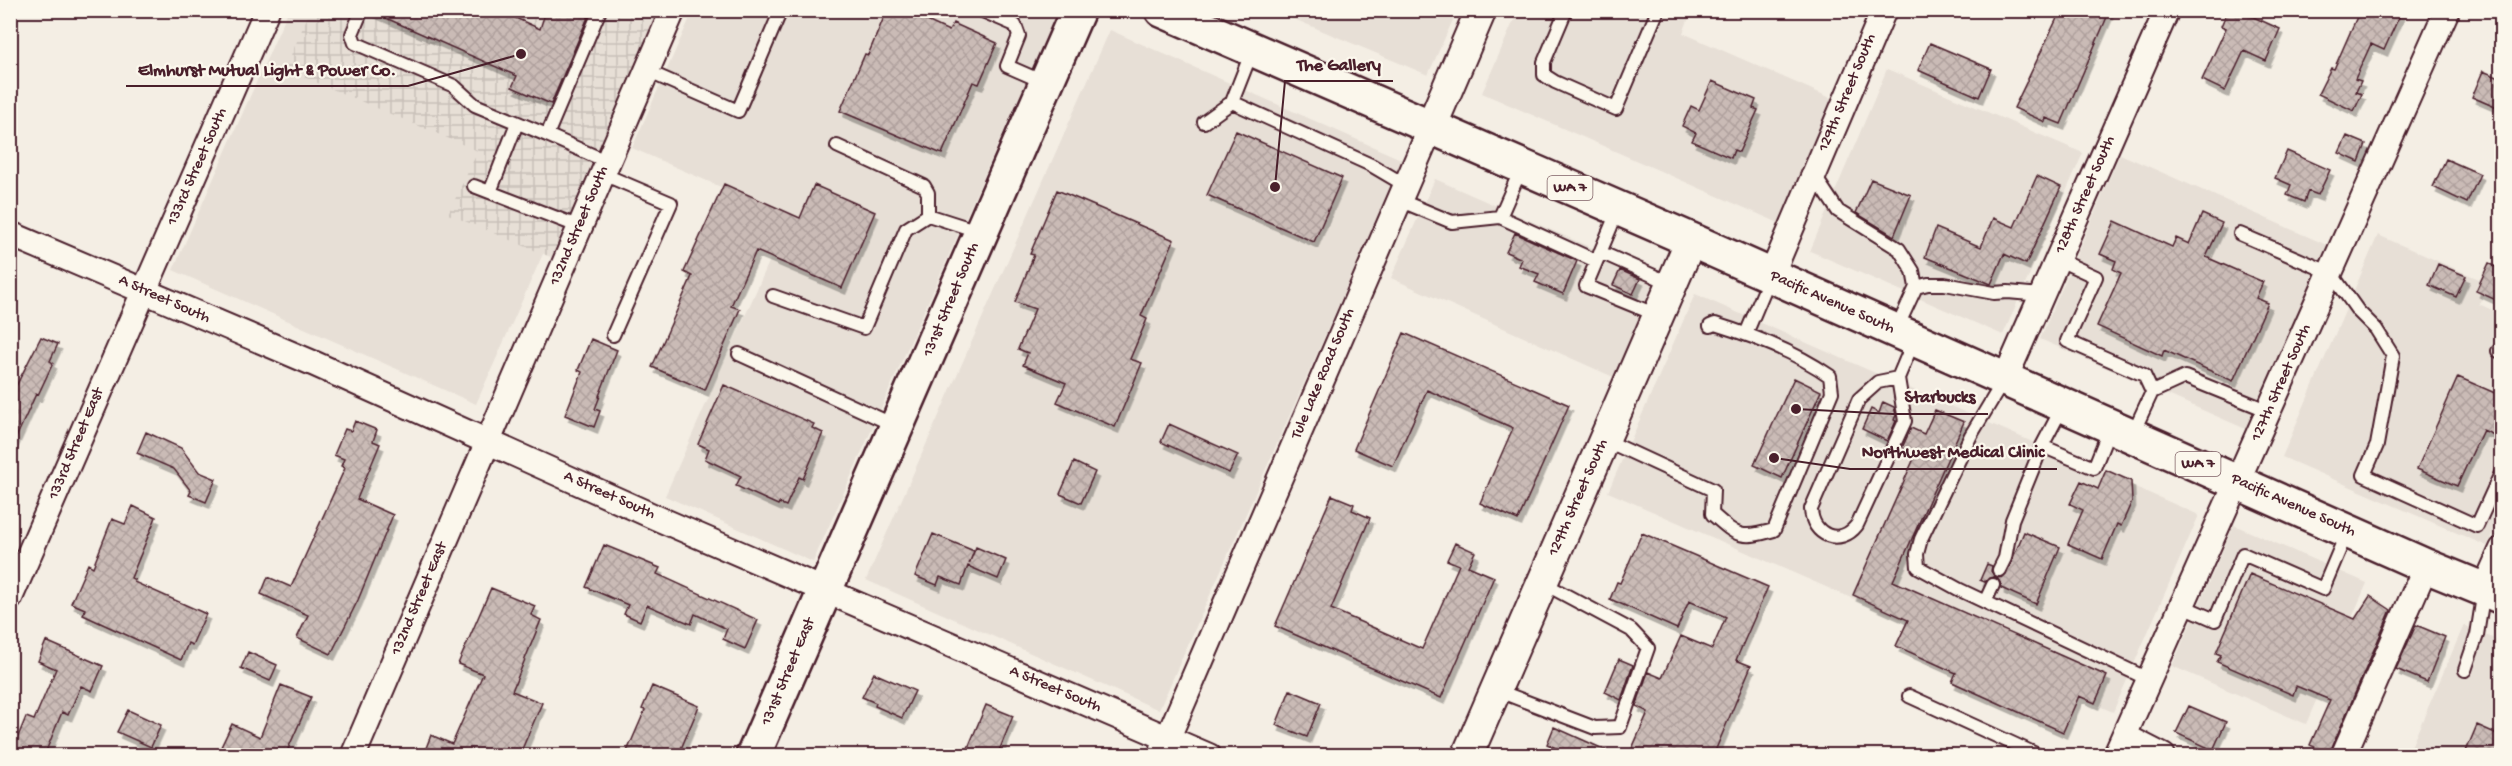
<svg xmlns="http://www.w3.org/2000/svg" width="2512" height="766" viewBox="0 0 2512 766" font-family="'Gochi Hand',sans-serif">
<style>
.built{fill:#e7dfd6}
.industrial{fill:url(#industrial-grid)}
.building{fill:url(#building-cross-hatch);stroke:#4a1f2b;stroke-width:1.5;filter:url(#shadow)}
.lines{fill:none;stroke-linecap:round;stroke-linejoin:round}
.service-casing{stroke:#4a1f2b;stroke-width:16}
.minor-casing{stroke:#4a1f2b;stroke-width:28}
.tertiary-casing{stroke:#4a1f2b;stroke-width:34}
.secondary-casing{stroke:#4a1f2b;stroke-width:38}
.primary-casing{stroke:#4a1f2b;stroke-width:38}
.service{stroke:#fbf7ec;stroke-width:12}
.minor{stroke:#fbf7ec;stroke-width:24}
.tertiary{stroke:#fbf7ec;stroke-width:30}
.secondary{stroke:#fbf7ec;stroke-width:33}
.primary{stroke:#fbf7ec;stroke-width:33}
.labels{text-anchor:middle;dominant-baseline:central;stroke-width:4.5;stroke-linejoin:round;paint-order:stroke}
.shield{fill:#fbf7ec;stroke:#7f6065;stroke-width:1.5}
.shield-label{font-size:15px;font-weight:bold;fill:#4a1f2b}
.street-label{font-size:16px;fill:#4a1f2b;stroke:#fbf7ec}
.leader{fill:none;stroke:#4a1f2b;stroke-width:2}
.callout-dot{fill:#4a1f2b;stroke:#fbf7ec;stroke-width:2}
.callout-label{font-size:18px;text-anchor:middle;font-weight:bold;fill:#4a1f2b;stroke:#fbf7ec;stroke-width:4.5;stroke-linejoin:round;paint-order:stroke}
</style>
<defs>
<pattern id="industrial-grid" width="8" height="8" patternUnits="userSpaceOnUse" patternTransform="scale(1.5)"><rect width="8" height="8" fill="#e7dfd6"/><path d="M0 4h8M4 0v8" fill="none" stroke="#c8bfb8"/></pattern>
<pattern id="building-cross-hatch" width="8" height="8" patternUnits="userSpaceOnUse" patternTransform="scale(1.5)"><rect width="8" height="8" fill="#cabbb6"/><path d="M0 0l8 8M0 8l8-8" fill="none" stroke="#afa09d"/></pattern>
<filter id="shadow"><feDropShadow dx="3.5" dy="6" stdDeviation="0" flood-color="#0004"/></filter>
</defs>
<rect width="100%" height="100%" fill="#f4eee4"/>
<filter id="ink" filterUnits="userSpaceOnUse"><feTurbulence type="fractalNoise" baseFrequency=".0167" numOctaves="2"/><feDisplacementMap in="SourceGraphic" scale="12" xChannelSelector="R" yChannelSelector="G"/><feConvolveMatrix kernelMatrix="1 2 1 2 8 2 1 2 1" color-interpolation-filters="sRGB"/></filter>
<g filter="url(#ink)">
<!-- built -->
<path class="built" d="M1692,10L1683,33L1833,99L1779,223L1482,93L1518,11Z
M288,11H659L546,247L476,404L173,270Z
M693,11H1057L813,562L665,496L789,217L632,148Z
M1275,11H1457L1428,75Z
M1110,30L1403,160L1159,710L866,580Z
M1887,69L2083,153L2003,335L1810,251Z
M2120,154L2329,246L2248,430L2040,339Z
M1435,179L1665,280L1620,380L1391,278Z
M2378,235L2488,283L2479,304L2501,314L2502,513L2487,546L2282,457Z
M1695,294L2199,515L2113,712L1608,492Z
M2234,525L2367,583L2306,724L2172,666Z
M2464,625L2501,642V755L2407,756Z"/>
<!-- industrial -->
<path class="industrial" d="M310,11H659L553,258L448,214L478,151L285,69Z"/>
<!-- building -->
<path class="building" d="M498,10L540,29L546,10H591L551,104L512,87L517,76L370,11Z
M887,10H903L949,31L953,23L997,43L979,84L973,82L942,154L840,111L865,54L868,55Z
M2061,10H2110L2061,124L2046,118L2045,122L2014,108Z
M2228,10H2238L2280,29L2266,61L2244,51L2225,91L2202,80L2226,28L2221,26Z
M2360,10H2402L2384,50L2371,44L2355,79L2361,81L2356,92L2362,94L2354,111L2318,94L2331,68L2334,69Z
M1930,43L1991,69L1979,97L1918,70Z
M2483,71L2502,79V110L2472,97Z
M1712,81L1756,100L1753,108L1758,110L1739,152L1734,150L1731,158L1692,141L1696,133L1682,126L1691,106L1699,110Z
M1236,131L1342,178L1314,242L1207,195Z
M2347,136L2366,144L2359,162L2339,153Z
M2287,151L2330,170L2318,195L2308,191L2304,202L2287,195L2291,185L2275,178Z
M2446,159L2480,174L2467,203L2433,187Z
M2037,176L2061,187L2026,264L2004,254L1991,284L1925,257L1936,228L1981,247L1993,218L2014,227Z
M1871,179L1911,195L1894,236L1856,213Z
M724,184L800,218L814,185L875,212L842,288L756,251L731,306L740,309L705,390L652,367L692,276L684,272Z
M1057,190L1174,240L1141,316L1147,319L1130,359L1142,363L1115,427L1057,402L1066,383L1023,365L1028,353L1018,349L1035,309L1015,302L1034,255L1030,254Z
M2202,214L2222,223L2206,257L2263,282L2256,298L2268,303L2233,381L2164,350L2162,356L2097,326L2121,273L2113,269L2116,261L2100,254L2115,221L2172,247L2176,238L2189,244Z
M1515,233L1577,261L1563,294L1535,282L1539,274L1519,266L1522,259L1506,252Z
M2489,263L2502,270V288L2496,300L2476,291Z
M2438,264L2466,276L2456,297L2429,285Z
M1620,270L1640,279L1633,294L1613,285Z
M1404,333L1569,405L1518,520L1480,503L1513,428L1427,390L1393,466L1354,449Z
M41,337L58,344L50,361L53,363L38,395L36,394L10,451V398Z
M591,339L617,350L599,396H600L595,409L600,411L594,427L565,415L582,372L578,370Z
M2458,377L2502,396V417L2494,435L2483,430L2457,486L2417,469Z
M1794,378L1821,391L1782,478L1754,465Z
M724,385L814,424L812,428L823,433L803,479L799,477L786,506L779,503L778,505L736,486L741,476L705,459L709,449L698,444Z
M1883,402L1894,407L1896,415L1894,420L1896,421L1887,441L1862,429L1871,409L1879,413Z
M1935,410L1964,422L1893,581L2107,676L2095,703L2079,696L2063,732L1952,682L1956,673L1896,646L1908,620L1853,595L1916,454L1902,448L1911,428L1924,434Z
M355,421L377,430L373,441L380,444L357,499L393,515L358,600L331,654L297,638L308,615L261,594L268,577L291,587L345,468L341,466L344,459L334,455L345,429L351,431Z
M1169,424L1238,455L1229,473L1161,442Z
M146,432L181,448L199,472L216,479L206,502L189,495L191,491L174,469L137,453Z
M1074,462L1095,472L1081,503L1060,494Z
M2106,470L2131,481L2132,501L2121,526L2117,524L2102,559L2068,544L2083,510L2070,504L2081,481L2098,489Z
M1332,495L1354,504L1352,510L1370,518L1331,609L1422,649L1459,565L1447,560L1455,543L1475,552L1468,566L1494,577L1441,698L1275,626Z
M133,506L156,517L131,578L135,580L134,582L206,614L192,645L188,643L181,660L83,615L85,609L71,603L88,564L93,567L112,519L125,524Z
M2024,532L2060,547L2036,604L2001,588V584L1997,578L2003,577L2006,574Z
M1642,533L1768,587L1736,660L1751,666L1713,756H1640L1631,751L1648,712L1636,706L1648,672L1662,678L1681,636L1712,649L1726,617L1689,601L1677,629L1610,599L1617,582L1620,583Z
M933,534L974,551L969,564L976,547L1006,560L998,579L968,566L961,585L940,577L937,585L915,576Z
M604,545L660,568L657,574L758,620L745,649L723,639L727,629L695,614L691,624L647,605L640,621L624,614L628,605L586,587Z
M1987,564L1992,566L1991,571L1995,577L1989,578L1985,582L1980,580Z
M2250,574L2355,619L2370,596L2391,610L2329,754L2310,745L2330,700L2296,686L2293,695L2217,662L2221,655L2216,653Z
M491,588L535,606L531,615L541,620L512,691L542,703L519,756H423L431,735L452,744L483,674L458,664Z
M2416,625L2445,637L2427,682L2396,669Z
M46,641L103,666L92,691L81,686L68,715L62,712L44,756H10L26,717L34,720L56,669L38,661Z
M248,652L277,665L270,681L241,668Z
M1619,659L1633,665L1621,700L1605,692Z
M874,673L915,691L902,718L875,706L876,703L862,697Z
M281,685L311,697L288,749L302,756H240L221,747L232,724L260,737Z
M652,686L699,706L678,756H625L645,710L642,709Z
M1290,690L1321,703L1307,737L1276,725Z
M986,705L1013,716L997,756H988L968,748Z
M2189,706L2226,722L2213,750L2176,733Z
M128,710L161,725L151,747L117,732Z
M2477,725L2502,736V756H2464Z
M1554,727L1619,756H1574L1547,744Z"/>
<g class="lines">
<defs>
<path id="service" d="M362,10L352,34L355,43L454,86L475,105L547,135
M600,10L547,135L608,162
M980,10L1015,25L1019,36L1007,66L1046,83
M1566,10L1544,62V75L1555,82L1616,109L1658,10
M647,71L738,111L781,10
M1232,102L1371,165L1405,185
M1204,122L1232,102L1252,51
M837,146L924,186L928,193V215
M603,174L671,203L613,335
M1814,175L1838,211L1899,249L1913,271L1916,287L1896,330
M474,186L580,227
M490,192L517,123
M1399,200L1452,222L1500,217L1596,261
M1618,210L1586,286L1657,315
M1500,217L1521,169
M2240,234L2331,273L2358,311L2376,329L2393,356L2377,445L2364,475L2477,526L2502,471
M1600,252L1672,284
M2057,259L2096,277L2067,341L2144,375L2152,392
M1916,287L1928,284H1945L1994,293L2008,292L2041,295
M773,296L864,328L906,229L928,215L981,232
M1746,334L1770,277
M2498,351L2502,352
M739,354L896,426
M1898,378L1878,382L1859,399L1811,509C1812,536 1840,547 1857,525L1905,421L1898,378L1914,340
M2004,380L1971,435L1921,539L1917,554L1918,567L1960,590L2150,680
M2063,406L2042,446L2094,468L2110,428
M2132,435L2152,392L2185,377L2269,411
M1605,440L1713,490L1712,514C1737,536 1740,540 1774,530L1832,392L1830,376C1796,352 1754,336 1715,324L1710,326
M1999,570L2005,558L2012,520L2042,446
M1985,602L1993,585
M2183,606L2215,620L2243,554L2323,589L2347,532
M2465,670L2477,635L2484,590
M1496,690L1595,728L1620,727L1648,648L1631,630L1543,583
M1909,696L2040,756"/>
<path id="minor" d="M10,234L315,364L657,518L1209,756
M1771,276L1884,10
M2005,379L2167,10
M2484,589L2502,549
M10,598L267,10
M2124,736L2163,756
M353,756L673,10
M1160,756L1431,127
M2115,756L2447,10
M2343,756L2426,566"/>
<path id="tertiary" d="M1431,127L1481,10
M1467,756L1691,240"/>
<path id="secondary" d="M753,756L1078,10"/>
<path id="primary" d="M1162,10L1691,240L2426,566L2502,597"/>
</defs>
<!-- service casing -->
<use href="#service" class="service-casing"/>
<!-- minor casing -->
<use href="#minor" class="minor-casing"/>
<!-- tertiary casing -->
<use href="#tertiary" class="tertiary-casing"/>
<!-- secondary casing -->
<use href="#secondary" class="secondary-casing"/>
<!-- primary casing -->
<use href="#primary" class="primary-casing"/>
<!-- service -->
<use href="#service" class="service"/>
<!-- minor -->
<use href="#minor" class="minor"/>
<!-- tertiary -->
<use href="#tertiary" class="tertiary"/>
<!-- secondary -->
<use href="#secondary" class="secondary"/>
<!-- primary -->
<use href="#primary" class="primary"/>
</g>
</g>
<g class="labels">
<!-- shield labels -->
<g class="shield">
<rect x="1547.5" y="176" width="45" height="24" rx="4.5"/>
<rect x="2175.5" y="452" width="45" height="24" rx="4.5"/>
</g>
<g class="shield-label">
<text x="1570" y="188">WA 7</text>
<text x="2198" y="464">WA 7</text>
</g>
<!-- street labels -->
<g class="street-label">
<text transform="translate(1848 93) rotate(-67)">129th Street South</text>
<text transform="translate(198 167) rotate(-66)">133rd Street South</text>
<text transform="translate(2086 195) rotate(-66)">128th Street South</text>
<text transform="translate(580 226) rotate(-67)">132nd Street South</text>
<text transform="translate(164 300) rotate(24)">A Street South</text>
<text transform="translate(952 300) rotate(-67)">131st Street South</text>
<text transform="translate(1832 303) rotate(24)">Pacific Avenue South</text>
<text transform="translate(1324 374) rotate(-67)">Tule Lake Road South</text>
<text transform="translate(2282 383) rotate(-66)">127th Street South</text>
<text transform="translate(77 444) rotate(-67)">133rd Street East</text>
<text transform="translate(609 496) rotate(24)">A Street South</text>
<text transform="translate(1579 498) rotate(-66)">129th Street South</text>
<text transform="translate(2293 506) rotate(24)">Pacific Avenue South</text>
<text transform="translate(420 599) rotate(-67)">132nd Street East</text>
<text transform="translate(789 672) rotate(-67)">131st Street East</text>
<text transform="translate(1055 690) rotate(23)">A Street South</text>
</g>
</g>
<!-- callouts -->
<path class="leader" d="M1275 187L1285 81H1393M521 54L408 86H126M1796 409L1893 414H1988M1774 458L1850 469H2057"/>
<g class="callout-dot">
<circle cx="1275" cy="187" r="6"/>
<circle cx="521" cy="54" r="6"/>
<circle cx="1796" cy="409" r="6"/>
<circle cx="1774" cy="458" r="6"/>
</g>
<g class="callout-label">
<text x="1339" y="70">The Gallery</text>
<text x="267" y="75">Elmhurst Mutual Light &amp; Power Co.</text>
<text x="1940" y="402">Starbucks</text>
<text x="1953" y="457">Northwest Medical Clinic</text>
</g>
<!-- margin -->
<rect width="2512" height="766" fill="none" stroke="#fbf7ec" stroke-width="36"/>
<rect x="18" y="18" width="2476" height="730" fill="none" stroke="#4a1f2b" stroke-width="2" filter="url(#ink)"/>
</svg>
